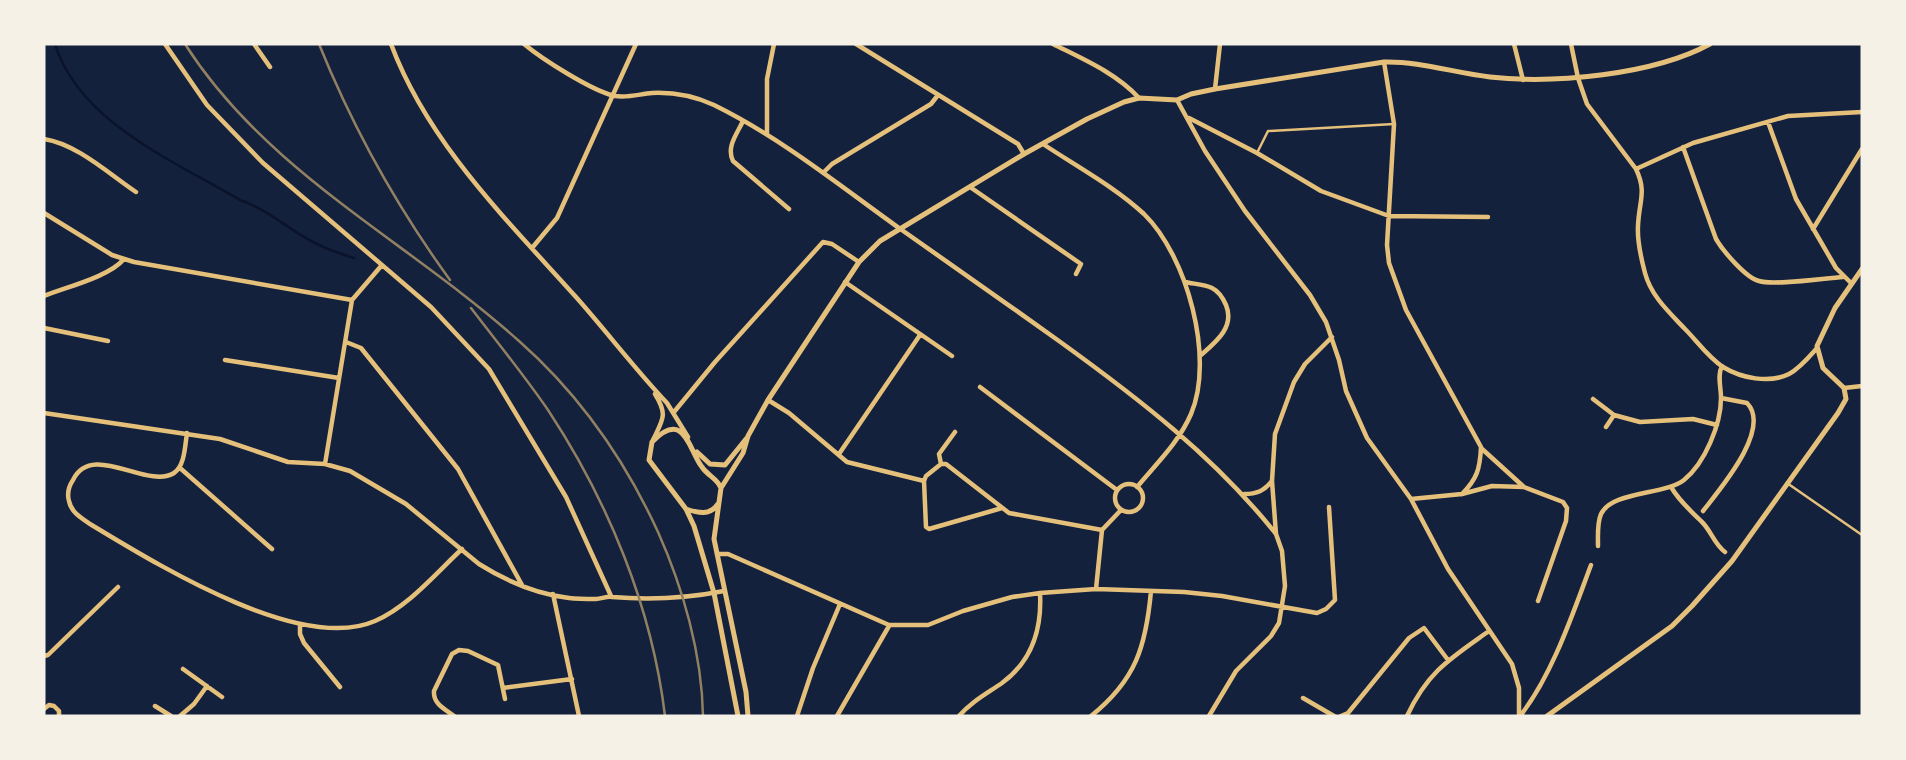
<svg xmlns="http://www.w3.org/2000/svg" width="1906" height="760" viewBox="0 0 1906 760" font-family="Cabin,sans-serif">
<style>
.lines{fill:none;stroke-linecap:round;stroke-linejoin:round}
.stream{stroke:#0b132b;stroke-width:2.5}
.service{stroke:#e5c07b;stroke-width:2.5}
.minor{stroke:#e5c07b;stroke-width:4.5}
.tertiary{stroke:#e5c07b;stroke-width:5}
.rail{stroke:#918062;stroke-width:2.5}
</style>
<rect width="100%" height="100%" fill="#14213d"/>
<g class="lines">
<!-- stream -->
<path class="stream" d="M55,44C79,122 174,161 240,200C269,210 290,231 317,244C329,250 341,254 354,258"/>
<!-- service -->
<path class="service" d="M1257,153L1268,131L1394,124
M1787,483L1862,535"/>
<!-- minor -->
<path class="minor" d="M165,44L207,105L263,163L431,307L489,369L566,497L611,596
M254,44L270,67
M391,44C428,143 507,220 576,297C607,332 635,369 667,403L688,437
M524,44C542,59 592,91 615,96C628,98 640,94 652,93C674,92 694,96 714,105C781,138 839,185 899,228C953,266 1006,303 1059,341C1138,398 1215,457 1276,534
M856,44L1018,144L1024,154
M1053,44C1083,59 1116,73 1139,98
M1514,44L1523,80
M1571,44L1578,78L1587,104L1636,169C1647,192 1639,201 1638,226C1637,242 1641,258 1645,273C1651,296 1669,312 1685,329C1697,341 1708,357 1723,367C1741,378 1769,384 1789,374C1800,368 1809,357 1817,348
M1384,62L1394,124L1387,245L1389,263L1406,310L1481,447C1480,469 1477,479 1462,494
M1215,89L1220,44
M1177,100L1205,151L1245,211L1310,295L1326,322L1339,360L1346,391L1367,438L1411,499L1448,569L1512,664L1519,688V716
M1189,118L1257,153L1321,191L1389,216L1488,217
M743,121C737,134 726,147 733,161L789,209
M1768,122L1796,199L1836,268L1851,283
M767,133V79L774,44
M44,139C77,144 109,174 136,192
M1043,144C1076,166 1115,187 1144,214C1187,256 1215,358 1191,414C1179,442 1156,464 1137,487
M1683,147L1716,239C1723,251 1746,278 1759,281C1774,286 1825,278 1843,277
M1636,169L1693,143L1788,116L1862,112
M824,172L832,164L931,104L938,95
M970,187L1081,264L1076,274
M44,213L112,255L134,262L352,300
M1813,229L1862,149
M532,248L557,218L636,44
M845,282L952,356
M1185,282C1193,284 1204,284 1212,288C1218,291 1223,298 1226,305C1235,327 1216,342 1201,355
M44,296C66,287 109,277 124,259
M44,328L108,341
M346,342L361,348L458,469L522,585
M225,360L339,378
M980,387L1117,490
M1844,388L1862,386
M1593,399L1614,415L1640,422L1693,419L1717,425
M768,400L789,413L847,462L924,481
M674,412L715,362L823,242L832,244L859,262
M44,413L220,439L288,462L325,464L350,471L406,504L479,564C506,581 537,594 569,598C578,599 587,599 596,599C601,599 607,596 612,597C648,600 688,598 724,591
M1606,427L1614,415
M187,433C185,445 185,466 174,473C147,490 92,441 73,480C69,486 67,494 69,501C71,512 81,518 90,524C155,563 300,654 375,621C409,606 435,574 462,549
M653,440C663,419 668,415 655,394
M1481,448L1524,487
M839,454L920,335
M325,464L352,300L382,265
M941,464H946L1009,513L1102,530
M941,464L926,476L924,481L926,527L929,529L1002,508
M941,464L939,454L955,432
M180,468L272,549
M1115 498a14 14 0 1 1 28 0a14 14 0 1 1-28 0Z
M1671,487C1680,502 1689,509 1701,521C1711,530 1714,544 1725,552
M1244,494C1257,494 1264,491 1272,481
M1411,499L1462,494L1492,486L1524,487L1563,502L1567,508L1566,521L1538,601
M1703,511C1720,489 1772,429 1747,403L1721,398
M1598,546C1598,535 1597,523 1601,514C1612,491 1665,495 1684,480C1705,463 1721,424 1721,398C1721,387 1717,375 1722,366
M717,554H728L889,625H928L963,611L1012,597L1040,593L1096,589L1184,592L1222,596L1317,613L1326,609L1335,600L1329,507
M1096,589L1102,530L1121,510
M553,594L579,716
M300,624V634L304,643L340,687
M44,656L48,655L118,587
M183,669L222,697
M503,688L572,679
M1303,698L1334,716
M155,706L171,716
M44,709L49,705L54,706L59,711V716
M180,716L194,704L207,686
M454,716C445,709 433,704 434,691L452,654L459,650L468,651L498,665L505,699
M797,716L813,668L840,604
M837,716L889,626
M959,716C971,702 986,694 1002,683C1032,661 1042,629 1040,593
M1091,716C1136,680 1146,646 1151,591
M1209,716L1236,671L1271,636L1279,623L1285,586L1282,551L1276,534L1272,481L1275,434L1294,382L1305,364L1332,337
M1341,716L1348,713L1409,638L1424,628L1448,660
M1407,716C1428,671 1451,658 1489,631
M1520,716C1552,676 1573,613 1591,565"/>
<!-- tertiary -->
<path class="tertiary" d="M697,452L710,464L725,465L746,439
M721,488C717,478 708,476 702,467C689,451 685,408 652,442L649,460L686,509L694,526L714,593L738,716
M686,509C698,513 710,516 718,504
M748,716L746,692L714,539L721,488L743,453L748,436L768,400L859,262L880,241L1024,154L1087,119L1124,102L1139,98L1177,100L1191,94L1215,89L1384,62C1419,61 1455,73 1490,77C1554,84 1653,75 1710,44
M1547,716L1672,626L1692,606L1732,561L1838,413L1846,399L1844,388L1823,368L1817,346L1835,308L1862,269"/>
<!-- rail -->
<path class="rail" d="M185,44C267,173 408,241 519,341C579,394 625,460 658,532C683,588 702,654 703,716
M319,44C353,128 397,207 450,280
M471,308C497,342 524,375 548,410C608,501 652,607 665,716"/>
</g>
<!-- border -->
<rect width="1906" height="760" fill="none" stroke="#f6f1e7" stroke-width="91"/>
</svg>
